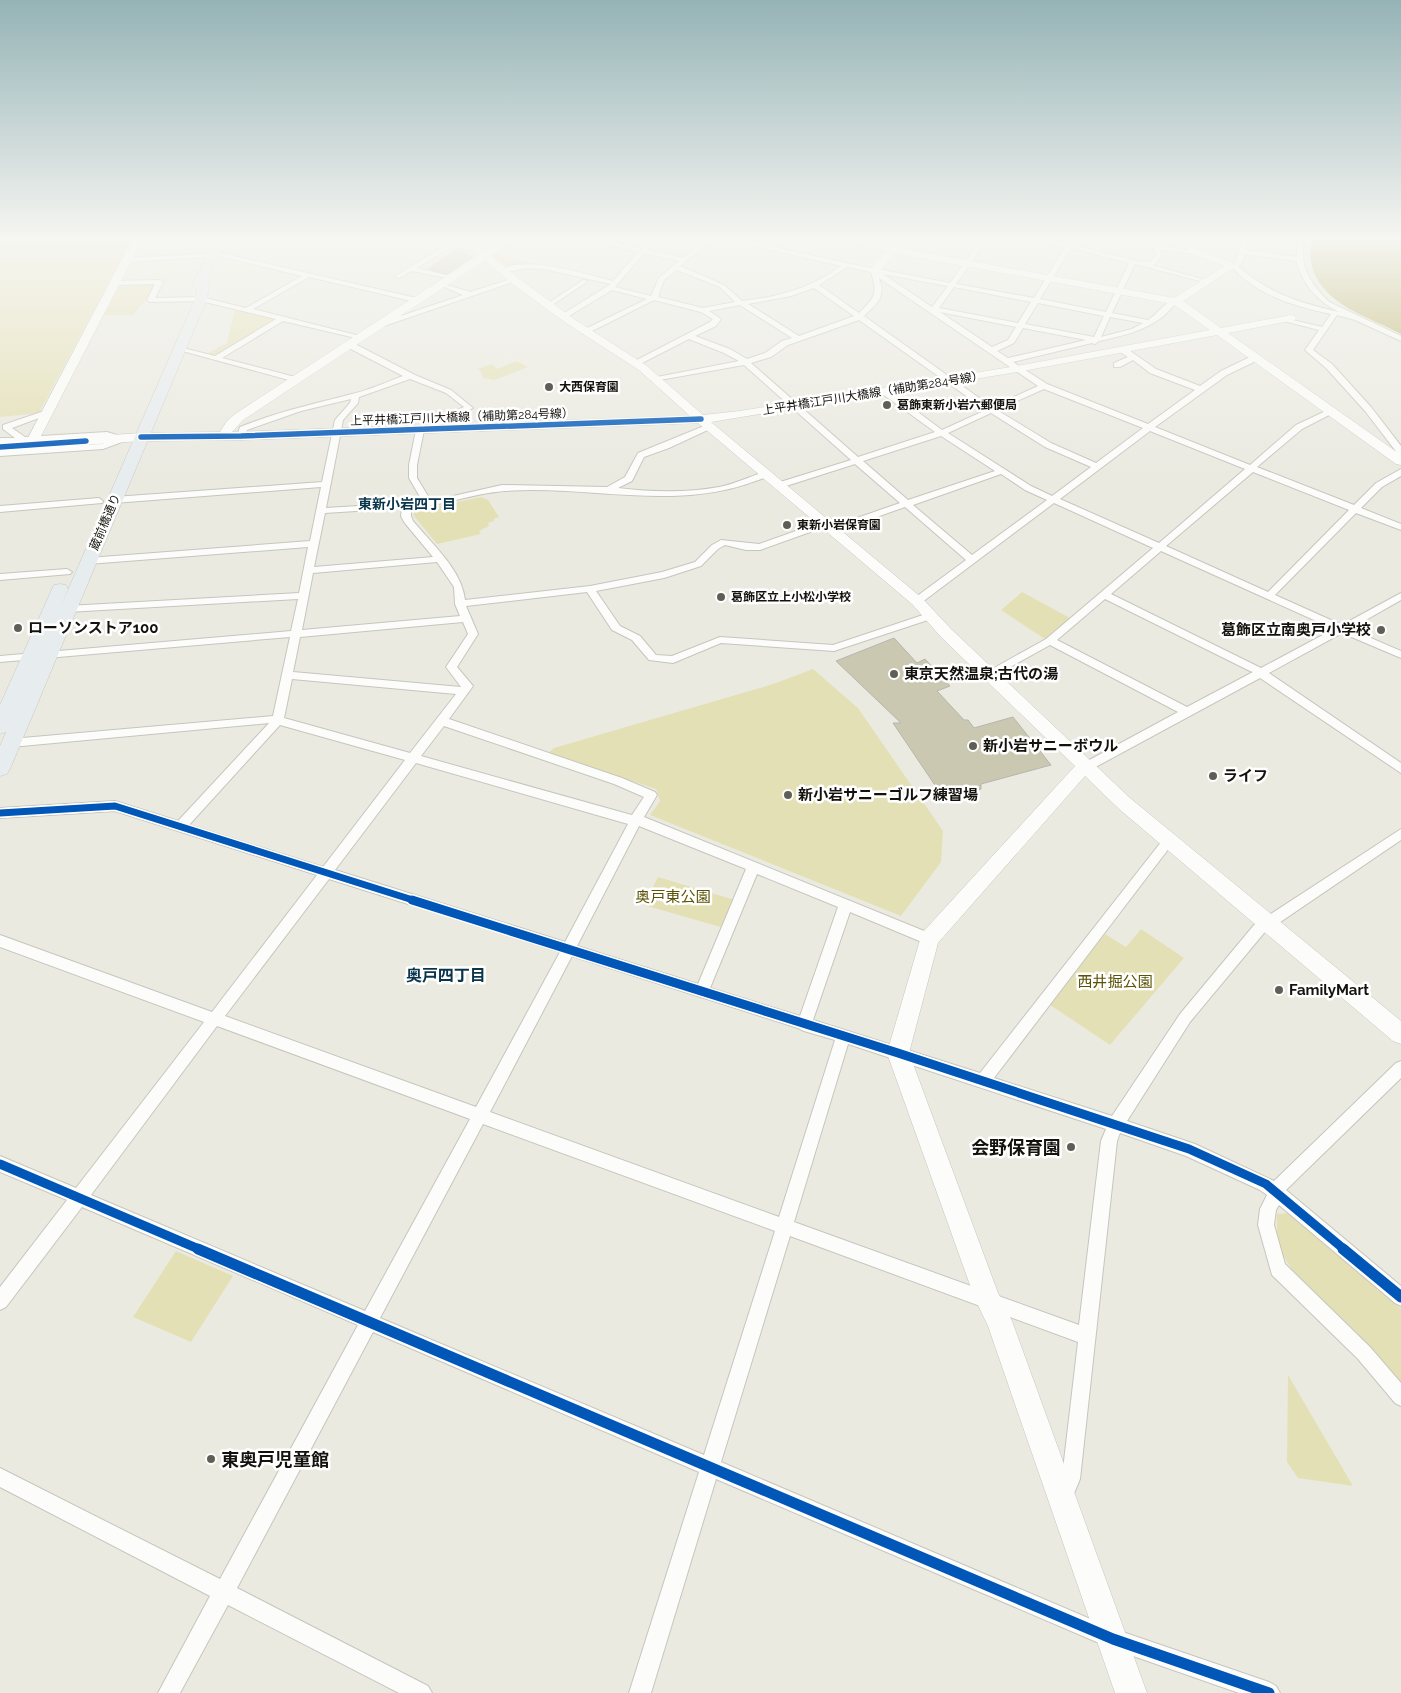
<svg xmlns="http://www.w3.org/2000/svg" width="1401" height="1693" viewBox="0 0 1401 1693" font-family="Raleway,'Noto Sans JP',sans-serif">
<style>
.green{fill:#e4e0b5}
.water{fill:#bab26a}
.building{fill:#cbc8b2;stroke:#b6b5ae}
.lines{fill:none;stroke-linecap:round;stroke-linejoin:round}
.street-casing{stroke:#c6c5be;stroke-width:2}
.secondary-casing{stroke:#c6c5be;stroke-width:1}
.primary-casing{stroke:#c9c8c4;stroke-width:1}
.street{fill:#fcfcfa;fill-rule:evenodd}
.secondary{fill:#fcfcfa;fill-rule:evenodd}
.primary{fill:#e7ecee;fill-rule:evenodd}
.cycleway-far3-casing{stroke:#fff;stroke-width:8}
.cycleway-far2-casing{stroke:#fff;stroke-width:10}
.cycleway-far1-casing{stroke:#fff;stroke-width:12}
.cycleway-casing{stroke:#fff;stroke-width:14}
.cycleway-far3{stroke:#0057b8;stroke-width:5.5}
.cycleway-far2{stroke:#0057b8;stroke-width:7}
.cycleway-far1{stroke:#0057b8;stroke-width:9}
.cycleway{stroke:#0057b8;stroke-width:11}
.poi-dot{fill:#5f5e57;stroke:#fff;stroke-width:2}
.labels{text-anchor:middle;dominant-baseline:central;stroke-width:5;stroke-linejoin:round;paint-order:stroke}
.far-poi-label{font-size:12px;font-weight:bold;fill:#13120d;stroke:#fff;text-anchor:start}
.far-street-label{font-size:12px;fill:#13120d;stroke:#fff}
.far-neighbourhood-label{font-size:14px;font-weight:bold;fill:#09354b;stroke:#fff}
.poi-label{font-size:15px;font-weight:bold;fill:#13120d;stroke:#fff;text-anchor:start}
.park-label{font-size:15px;fill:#5b5204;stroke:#fff}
.neighbourhood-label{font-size:16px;font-weight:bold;fill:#09354b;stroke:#fff}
.near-poi-label{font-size:18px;font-weight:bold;fill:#13120d;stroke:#fff;text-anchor:end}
</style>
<rect width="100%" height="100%" fill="#ebeae1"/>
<!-- green -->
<path class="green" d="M0,240H131L39,413L0,417Z
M494,253L530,263L509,267L490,255Z
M156,284L147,298L133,315H104L120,285Z
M235,309L281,319L219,355H209L210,352L227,343Z
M517,361L528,367L494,380L483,378L481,371L477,369L492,364L497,369Z
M481,497L488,500L499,517L494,519V521L488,523L489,526L479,531L481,534L437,544L414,516V511Z
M1022,592L1070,618L1045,639L1001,610Z
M813,669L858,708L943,831L941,862L901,916L650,815L660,801L656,789L548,753L554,748L773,684Z
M658,877L735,900L724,928L644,905Z
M1141,929L1184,958L1110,1045L1050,1005L1105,934L1126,947Z
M1290,1213L1401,1309V1384L1387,1366L1294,1273L1282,1254L1277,1232V1214Z
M176,1251L233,1276L191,1342L133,1317Z
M1288,1375L1353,1486L1298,1478L1287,1462Z"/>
<!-- water -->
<path class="water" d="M1313,240H1401V334C1369,317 1326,306 1313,270C1310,259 1308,251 1313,240Z"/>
<!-- building -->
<path class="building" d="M458,249L472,257L447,274L428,269Z
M894,638L917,663L925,659L950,686L937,691L964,720H968L974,728L1013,717L1051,765L981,784V789L945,800L893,723H901L836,661Z"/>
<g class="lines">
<defs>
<path id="street" d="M449,240C453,240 477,246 480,248C474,252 461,249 455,245L417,268L453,277V279L412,271L399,278L394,277L451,242Z
M591,240H604L641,249L652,240H659L647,250L683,258L705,240H712L680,266L724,285L742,301C779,297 811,288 841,266L729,240H743L846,263L950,283L981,240H987L956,284L1034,298L1065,247L1033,240H1049L1067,244L1070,240H1076L1073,245L1141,262L1151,261L1156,255L1153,248L1156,246L1197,251L1198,252L1195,254L1160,250L1162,255L1155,264L1152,265L1208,281V283L1135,264L1112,313L1148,320C1158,314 1166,299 1178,300V302C1171,307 1168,313 1161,318C1142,332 1121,336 1099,341L1095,344L1092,343L1013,362L1047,384L1148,424L1195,390L1150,373L1133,360L1120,367H1114V363L1128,357L1120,352V348H1126L1156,369L1200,386L1221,371L1252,356H1258V360L1227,375L1155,427L1250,465L1296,425L1330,409H1333V413L1302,429L1257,467L1354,505L1376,483L1401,469V476L1382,487L1361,508L1401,524V530L1356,513L1275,595L1342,625L1401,593V600L1350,629L1401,651V658L1342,633L1269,673L1401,763V773L1260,678L1090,770H1082L1080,767L1082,764L1178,712L1050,645L994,676L990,677L985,673L1046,639L1153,548L1054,503L921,603H913V599L966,560L905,507L834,532H828V528L900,503L855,464L783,487H777V483L851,460L744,365L654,381L653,379L657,377L739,361L724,353L689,339L638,365L631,363L710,322L713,319L701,312L654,300L586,334H583V330L647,299L612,290L564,319H561V315L611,284L544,269L527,268L501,273L498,271C525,254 583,274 613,281L638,252ZM1071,248L1129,263L1106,312L1040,299ZM644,253L679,261L659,278L651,296L615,287ZM847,267L871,272C878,295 875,297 859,313L819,285ZM677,270L720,287L735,302L703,308L658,297L664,280ZM883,274L948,286L932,307ZM879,278L1038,386L992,407L864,316C877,303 886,298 879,278ZM954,287L1031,302L1018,323L939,308ZM814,288L854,316L799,336L748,304L791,296ZM1038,303L1104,316L1094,337L1025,324ZM740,305L792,338L782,341L765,353L747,359L730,349L695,336L716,326L721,319L709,311ZM940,312L1016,327L1008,340L992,347ZM1110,317L1143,323L1132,329L1101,337ZM859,320L986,410L942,430L887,389H881V393L935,432L858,457L751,363L771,357L788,345ZM1023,328L1086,340L1008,358L997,351L1014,343ZM1044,389L1143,428L1096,463L1051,443L997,410ZM991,413L1045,447L1091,467L1052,496L1031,486L948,433ZM1150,431L1245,469L1159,543L1060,499ZM941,436L995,471L908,500L863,461ZM1253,472L1349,510L1268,592L1166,546ZM1001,474L1025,490L1047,500L972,555L913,505ZM1161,551L1334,629L1261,668L1111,594ZM1105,599L1250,671L1253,672L1187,707L1057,640Z
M1243,240H1249L1246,250L1296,257L1299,240H1305C1297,265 1312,285 1329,302L1401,336V341L1355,320L1337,315L1313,350L1332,364L1371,407L1401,446V455L1398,454L1365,411L1326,368L1305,350L1319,330L1280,320L1284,318L1322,327L1331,314C1293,306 1256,295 1230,265L1235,263ZM1245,254L1297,261C1301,284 1319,302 1339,312C1301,303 1267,293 1238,266L1241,264Z
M221,253L416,298L419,300L416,302L309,277L253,309L364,337L360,339L283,321L222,358L299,378L300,380L296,382L175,349L179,347L215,356L276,319L201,301L150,302L147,300L155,284L113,285L110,283L113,281L160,280L163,282L155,298L201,297L246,308L302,276L219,256V254Z
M205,254L207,255V257L126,262L123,260L126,258Z
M514,278L516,279V281L384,326L377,324L463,295L440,285V283L470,292Z
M583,280L588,281L551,306H547V304Z
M347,343H353L415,375L451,390L473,408L440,425L436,431H433L429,429L434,421L464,407L446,393L410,379L359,397L358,403L343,420L326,508L423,502L409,478V465L416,430L420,428L424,430L417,465V478L431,501L502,485L607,487L625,477L638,453L709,424H712V428L669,448L644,457L632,481L618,488C651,492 686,493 719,487C735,484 751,476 767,471L771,474C765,479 755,481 747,484C668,510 586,485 505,491C473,493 443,506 411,508V516L413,521C432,544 462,570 465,600L590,586L662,572L695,562L712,545L721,540L759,544L824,521L829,524L827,526L760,550H746L725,545L718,549L701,566L664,578L596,591L620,626L640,636L656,655L672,656L720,637L833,645L926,614H934V618L834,651L721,643L673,663L649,660L632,640L612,630L587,592L466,606L478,634L457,667L473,686L449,719L622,778L655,792L657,795L644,817L934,935L936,939L934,943L929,945L850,912L813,1020L980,1073L1165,837H1173L1175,840L1173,843L994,1078L1112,1116L1180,1014L1254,925L1401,829V840L1264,933L1190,1022L1127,1121L1195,1144L1274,1181L1396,1063L1401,1061V1078L1286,1190L1401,1286V1306L1395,1303L1279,1205L1276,1210L1274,1225L1285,1264L1370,1347L1401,1383V1406L1395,1403L1358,1359L1272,1275L1258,1225L1260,1209L1267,1195L1260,1190L1186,1156L1120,1133L1117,1141L1080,1479L1070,1503L1063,1506L1056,1503L1053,1496L1062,1478L1078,1342L790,1236L721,1462L1114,1629L1269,1682L1276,1686L1280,1693H1239L1113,1649L716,1479L651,1693H629L699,1472L373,1332L237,1588L428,1686L432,1693H399L228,1605L180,1693H158L210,1596L0,1487V1468L220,1579L358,1325L82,1207L6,1307L0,1310V1287L67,1200L0,1172V1156L76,1188L204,1022L0,947V935L212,1012L317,875L115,811L0,818V808L115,801L178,821L269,723L11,747L5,743L11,739L273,716L290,637L0,662V656L291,631L298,599L67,612L62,609L67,606L299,593L308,547L88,564L83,561L88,558L310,541L321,487L114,503L110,500L114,497L322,482L335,420L350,403L351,399L301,411L247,430L244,438L237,436L240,427C277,412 314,404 352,394C369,390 387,382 403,376L347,347ZM402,508L401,516L404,522L433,557L314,567L325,513ZM437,562L454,587L455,604L460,616L302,630L313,573ZM463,622L468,634L446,667L461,687L293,672L300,637ZM292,679L456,694L410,753L284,718ZM280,725L405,760L323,867L189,825ZM444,726L614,784L644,797L632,815L628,814L421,756ZM416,763L628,824L565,942L335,870ZM639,826L746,869L698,984L577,946ZM757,874L838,907L800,1016L710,988ZM329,879L560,952L476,1107L225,1016ZM572,956L798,1028L804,1031L835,1040L779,1217L490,1112ZM217,1026L470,1119L365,1311L91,1195ZM848,1044L1106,1129L1101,1141L1079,1325L794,1222ZM483,1124L775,1231L704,1455L380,1318Z
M47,410L51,412L50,414L12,428L25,437L107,432L130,439L103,449L0,456V450L102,444L117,439L107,437L0,444V438H15L3,429V425Z
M99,498L103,501L102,503L0,512V506Z
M67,569L72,572L70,574L0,580V574Z"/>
<path id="secondary" d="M132,240H142L39,440L141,433L220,432L227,421L235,414L479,255L463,240H473L486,251L502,240H513L491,256L518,278L574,319L647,366L703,415L740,411L1017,366L1210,330L1173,304L894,253L878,273L874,274L869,271L886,251L849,240H866L890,247L895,241L899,240L903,243L899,248L1174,298L1225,266L1192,254L1183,240H1193L1199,250L1238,265L1183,301L1221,328L1291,315L1295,316L1296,318L1295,320L1228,333L1401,455V465L1396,464L1217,335L1017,372L711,422L922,598L951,629L1130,798L1401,1021V1044L1393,1041L1118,808L1085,776L938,943L909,1053L998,1293L1012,1321L1147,1693H1115L988,1326L975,1299L887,1053L922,933L1075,766L941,637L912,604L698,423L241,440L141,441L0,451V443L31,441L28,438ZM485,260L510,282L566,323L639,370L690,416L232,432L243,420Z"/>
<path id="primary" d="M214,240H225L210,273L207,299L10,769L7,774L0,776V746L6,732L0,734V705L52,589L54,585L60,584L66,585L68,589L61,606L195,299L197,289L192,286Z"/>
</defs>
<!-- street casing -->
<use href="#street" class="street-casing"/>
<!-- secondary casing -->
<use href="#secondary" class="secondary-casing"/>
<!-- primary casing -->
<use href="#primary" class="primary-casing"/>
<!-- street -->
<use href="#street" class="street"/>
<!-- secondary -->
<use href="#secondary" class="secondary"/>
<!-- primary -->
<use href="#primary" class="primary"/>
<defs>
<path id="cycleway-far3" d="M141,437L241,436L701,419
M0,447L86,441"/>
<path id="cycleway-far2" d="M0,813L115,806L416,901"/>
<path id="cycleway-far1" d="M412,900L898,1053L1189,1149L1266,1184L1345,1250
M0,1164L201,1250"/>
<path id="cycleway" d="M198,1249L1113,1639L1269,1693
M1343,1249L1401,1297"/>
</defs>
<!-- cycleway-far3 casing -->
<use href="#cycleway-far3" class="cycleway-far3-casing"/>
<!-- cycleway-far2 casing -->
<use href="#cycleway-far2" class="cycleway-far2-casing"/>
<!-- cycleway-far1 casing -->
<use href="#cycleway-far1" class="cycleway-far1-casing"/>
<!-- cycleway casing -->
<use href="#cycleway" class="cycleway-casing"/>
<!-- cycleway-far3 -->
<use href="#cycleway-far3" class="cycleway-far3"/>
<!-- cycleway-far2 -->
<use href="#cycleway-far2" class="cycleway-far2"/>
<!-- cycleway-far1 -->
<use href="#cycleway-far1" class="cycleway-far1"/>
<!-- cycleway -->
<use href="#cycleway" class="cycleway"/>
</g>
<!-- sky -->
<linearGradient id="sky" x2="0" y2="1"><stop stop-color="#95b3b6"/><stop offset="0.5" stop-color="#f6f6f2"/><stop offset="1" stop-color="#f6f6f2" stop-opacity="0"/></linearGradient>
<rect width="1401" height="477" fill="url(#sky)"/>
<!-- markers -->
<g class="poi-dot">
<circle cx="549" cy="387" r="5"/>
<circle cx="887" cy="405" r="5"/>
<circle cx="787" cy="525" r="5"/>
<circle cx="721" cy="597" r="5"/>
<circle cx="18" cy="628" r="5"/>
<circle cx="1381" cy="630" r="5"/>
<circle cx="894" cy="674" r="5"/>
<circle cx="973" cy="746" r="5"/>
<circle cx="1213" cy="776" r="5"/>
<circle cx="788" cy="795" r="5"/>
<circle cx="1279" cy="990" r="5"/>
<circle cx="1071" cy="1147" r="5"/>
<circle cx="211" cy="1459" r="5"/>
</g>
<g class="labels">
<!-- far-poi labels -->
<g class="far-poi-label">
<text x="559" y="387">大西保育園</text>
<text x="897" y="405">葛飾東新小岩六郵便局</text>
<text x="797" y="525">東新小岩保育園</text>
<text x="731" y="597">葛飾区立上小松小学校</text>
</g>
<!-- far-street labels -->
<g class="far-street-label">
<text transform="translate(873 393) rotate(-9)">上平井橋江戸川大橋線（補助第284号線）</text>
<text transform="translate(462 417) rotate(-2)">上平井橋江戸川大橋線（補助第284号線）</text>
<text transform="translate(105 522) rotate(-67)">蔵前橋通り</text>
</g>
<!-- far-neighbourhood labels -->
<g class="far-neighbourhood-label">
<text x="407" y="504">東新小岩四丁目</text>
</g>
<!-- poi labels -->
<g class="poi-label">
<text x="28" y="628">ローソンストア100</text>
<text x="1371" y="630" text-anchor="end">葛飾区立南奥戸小学校</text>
<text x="904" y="674">東京天然温泉;古代の湯</text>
<text x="983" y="746">新小岩サニーボウル</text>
<text x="1223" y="776">ライフ</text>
<text x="798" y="795">新小岩サニーゴルフ練習場</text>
<text x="1289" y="990">FamilyMart</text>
</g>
<!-- park labels -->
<g class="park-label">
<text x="673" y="897">奥戸東公園</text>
<text x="1115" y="982">西井掘公園</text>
</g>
<!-- neighbourhood labels -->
<g class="neighbourhood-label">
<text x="446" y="975">奥戸四丁目</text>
</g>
<!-- near-poi labels -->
<g class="near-poi-label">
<text x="1061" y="1147">会野保育園</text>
<text x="221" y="1459" text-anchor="start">東奥戸児童館</text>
</g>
</g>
</svg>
